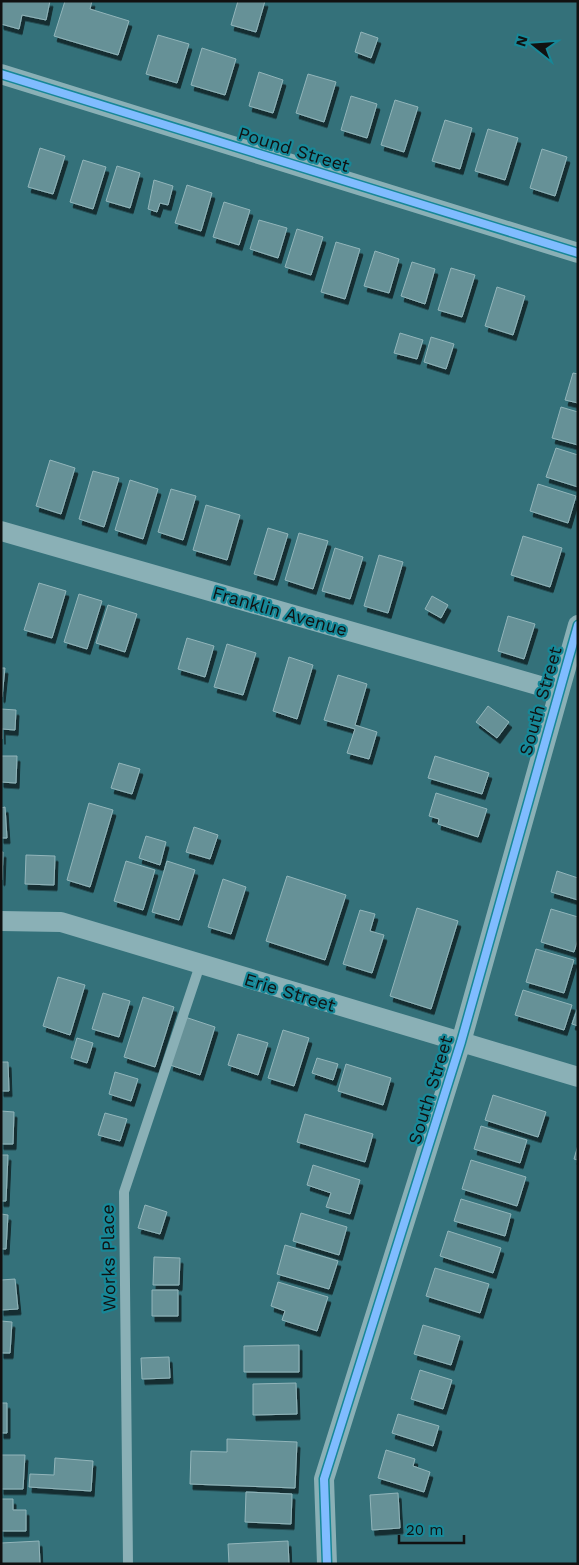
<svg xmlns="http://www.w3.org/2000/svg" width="579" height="1565" viewBox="0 0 579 1565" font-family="'Work Sans',sans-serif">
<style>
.building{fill:#669197;stroke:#92b5ba;filter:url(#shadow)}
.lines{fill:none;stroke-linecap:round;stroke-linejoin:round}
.lane{stroke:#8ab0b6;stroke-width:10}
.street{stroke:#8ab0b6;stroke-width:20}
.cycleway-casing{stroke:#178797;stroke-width:11}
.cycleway{stroke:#80bcff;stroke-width:8}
.labels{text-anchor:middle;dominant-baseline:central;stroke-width:4.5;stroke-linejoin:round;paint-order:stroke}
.street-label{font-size:18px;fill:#111;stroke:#178797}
</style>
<defs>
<filter id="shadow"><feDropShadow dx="3" dy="5.5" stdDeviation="0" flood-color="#0009"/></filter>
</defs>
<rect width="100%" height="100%" fill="#34717a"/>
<!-- building -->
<path class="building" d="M1,1H50L46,20L22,15L19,29L1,24Z
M65,1H92L90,9L129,21L118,55L54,36Z
M238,1H265L256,32L231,25Z
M361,32L378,38L371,58L355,52Z
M158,35L189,44L177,83L146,74Z
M202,48L236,59L225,95L191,85Z
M259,72L283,80L273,113L249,106Z
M308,74L336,82L324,122L296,113Z
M351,96L377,104L367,138L341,130Z
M395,100L418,107L404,152L381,145Z
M445,120L472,128L460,169L432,161Z
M488,129L518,138L505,180L475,171Z
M40,148L65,156L53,194L28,187Z
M542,149L567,157L555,196L530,188Z
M83,160L106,167L93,209L70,202Z
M117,166L140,173L130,208L106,201Z
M154,180L173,186L168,205L160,203L157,212L148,209Z
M187,185L212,193L201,231L175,223Z
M224,202L250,210L239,245L213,237Z
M259,220L287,228L278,258L250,249Z
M297,229L323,237L311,275L285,267Z
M336,242L360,249L345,299L321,292Z
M375,251L399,259L389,293L364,286Z
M412,262L435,269L425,304L401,296Z
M451,268L475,275L462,317L438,310Z
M497,287L525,296L513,335L485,326Z
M400,333L423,340L417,359L394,353Z
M431,337L454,344L446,369L424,362Z
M573,373L578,374V403L565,400Z
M561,407L578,412V445L552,438Z
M556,448L578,455V487L546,477Z
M50,460L75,468L61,514L36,506Z
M93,471L119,478L104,527L79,519Z
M130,480L158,489L143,539L115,530Z
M538,484L576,496L568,523L530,511Z
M171,489L196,496L183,540L158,532Z
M206,505L240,515L227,560L193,550Z
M268,528L288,534L274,580L254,574Z
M299,533L328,541L313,589L285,580Z
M523,536L562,548L550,587L511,575Z
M335,548L363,557L350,599L322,591Z
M379,555L403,562L388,613L364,606Z
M39,583L66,591L52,638L24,630Z
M79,594L102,601L87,649L64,642Z
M432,596L448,605L441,618L425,609Z
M108,605L137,614L125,652L96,643Z
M508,616L535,624L524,659L498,651Z
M187,638L214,646L205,677L178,669Z
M227,644L256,653L243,695L214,687Z
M289,657L313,665L297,719L273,711Z
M1,668H5L2,697H1Z
M338,675L367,684L355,725L377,732L369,759L347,753L355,729L324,720Z
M488,706L509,722L497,738L476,722Z
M1,709L16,710L15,730L2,729V739Z
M1,756H17L16,783L1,782Z
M435,756L489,773L482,794L428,778Z
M119,763L140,769L132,794L111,788Z
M436,793L487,809L478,837L438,824L439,819L429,816Z
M89,803L113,810L90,887L67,880Z
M5,807L7,838H1V808Z
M194,827L218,835L210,859L186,852Z
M146,836L166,842L160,865L139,858Z
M1,852H3L2,880H1Z
M26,855L55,856L54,885L25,884Z
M126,861L155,870L143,910L114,901Z
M167,861L195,870L179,920L152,912Z
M557,871L578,878V900L551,892Z
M287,876L346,895L325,960L266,941Z
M223,879L246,887L231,934L208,927Z
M417,908L458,921L431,1009L390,996Z
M551,909L578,917V939L574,952L541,942Z
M360,910L375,914L370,931L384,935L372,973L343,964Z
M536,949L574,960L564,993L526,982Z
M58,977L85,985L70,1035L43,1026Z
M523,990L572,1005L564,1030L515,1015Z
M103,993L130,1001L119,1037L92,1029Z
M143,997L174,1007L155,1067L124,1057Z
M578,1007V1026L572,1024Z
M185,1017L215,1027L200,1075L170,1065Z
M283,1030L309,1038L294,1086L268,1078Z
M238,1034L268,1043L258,1075L228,1065Z
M77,1038L93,1043L87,1063L71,1058Z
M317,1058L338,1064L333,1080L312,1073Z
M1,1062H8L9,1091H1Z
M346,1064L391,1078L383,1105L338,1091Z
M115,1072L138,1079L131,1101L109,1094Z
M493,1095L546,1112L538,1137L485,1120Z
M1,1111L14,1112L13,1144H1Z
M105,1113L127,1119L120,1141L98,1135Z
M305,1114L373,1134L365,1162L297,1142Z
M481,1126L527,1140L520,1163L474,1149Z
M578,1145V1160L574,1159Z
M1,1155H8L6,1201H1Z
M471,1160L526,1177L517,1206L462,1189Z
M313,1165L360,1180L350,1214L326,1207L331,1193L307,1185Z
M461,1199L511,1214L505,1236L454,1221Z
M145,1205L167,1212L160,1234L138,1228Z
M301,1213L347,1227L339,1255L293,1241Z
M1,1214L8,1215L6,1249H1Z
M448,1231L501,1248L493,1273L440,1256Z
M285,1245L338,1261L329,1289L277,1274Z
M154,1257L180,1258L179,1285H153Z
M435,1268L489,1284L480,1313L426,1296Z
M15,1279L18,1309L1,1310V1280Z
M278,1282L328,1297L317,1331L282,1320L285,1311L271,1306Z
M152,1290H178V1316H152Z
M1,1321L12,1322L10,1353H1Z
M423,1325L460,1336L451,1365L414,1354Z
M299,1345V1372H244V1346Z
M169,1357L170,1378L142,1379L141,1358Z
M420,1370L452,1380L443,1409L411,1399Z
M296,1383L297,1414L253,1415V1384Z
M1,1403H7V1433H1Z
M398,1414L439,1426L433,1446L392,1433Z
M227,1439L297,1442L295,1488L190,1484L191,1451L227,1452Z
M386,1450L415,1459L413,1466L430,1472L424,1492L378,1478Z
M1,1455H25L23,1489H1Z
M55,1458L93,1461L91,1491L29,1487L30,1474L54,1475Z
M246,1492L292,1494L291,1524L245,1522Z
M398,1493L400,1528L372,1530L370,1495Z
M1,1499H13V1510H26V1531H1Z
M39,1541L40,1564H1V1543Z
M288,1541L289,1564H229L228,1544Z"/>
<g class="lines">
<!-- lane -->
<path class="lane" d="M128,1564L124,1192L200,965"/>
<!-- street -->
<path class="street" d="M1,74L578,253
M1,531L558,691
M1,921L61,922L578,1077
M327,1564L324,1479L461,1042L578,625"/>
<defs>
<path id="cycleway" d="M1,74L578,253
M327,1564L324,1479L461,1042L578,625"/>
</defs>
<!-- cycleway casing -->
<use href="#cycleway" class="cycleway-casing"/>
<!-- cycleway -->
<use href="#cycleway" class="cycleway"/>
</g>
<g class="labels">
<!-- street labels -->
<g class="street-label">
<text transform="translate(294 149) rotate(17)">Pound Street</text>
<text transform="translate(280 611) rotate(16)">Franklin Avenue</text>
<text transform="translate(540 701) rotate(-74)">South Street</text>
<text transform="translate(290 992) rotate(17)">Erie Street</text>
<text transform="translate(430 1090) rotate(-73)">South Street</text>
<text transform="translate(108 1258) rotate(-91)">Works Place</text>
</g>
</g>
<!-- border -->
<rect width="579" height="1565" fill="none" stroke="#111111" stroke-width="5"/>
<!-- north arrow -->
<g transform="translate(534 45) rotate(287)" stroke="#178797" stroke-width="4" paint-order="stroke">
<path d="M0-4L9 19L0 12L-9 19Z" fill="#111111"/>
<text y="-8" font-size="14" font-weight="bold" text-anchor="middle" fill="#111111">N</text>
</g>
<!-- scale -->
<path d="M399 1535v8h65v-8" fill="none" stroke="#111111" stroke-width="2.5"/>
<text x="406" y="1535" font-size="15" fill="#111111" stroke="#178797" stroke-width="4" paint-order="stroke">20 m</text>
</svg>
